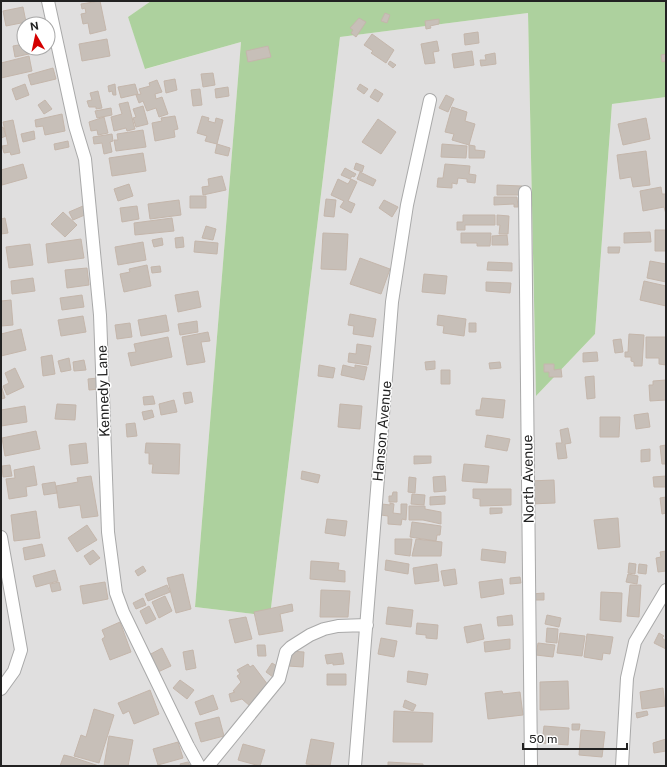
<svg xmlns="http://www.w3.org/2000/svg" width="667" height="767" viewBox="0 0 667 767" font-family="'Public Sans',sans-serif">
<style>
.residential{fill:#e0dfdf;fill-rule:evenodd}
.forest{fill:#add19e}
.building{fill:#c7bfb8;stroke:#c4b6ab}
.lines{fill:none;stroke-linecap:round;stroke-linejoin:round}
.street-casing{stroke:#a9a9a9;stroke-width:14}
.street{stroke:#fff;stroke-width:12}
.labels{text-anchor:middle;dominant-baseline:central;stroke-width:3;stroke-linejoin:round;paint-order:stroke}
.street-label{font-size:14px;fill:#222;stroke:#fff}
</style>
<rect width="100%" height="100%" fill="#f2efe9"/>
<!-- residential -->
<path class="residential" d="M1,1H151L128,17L146,69L241,42L195,607L270,616L340,37L528,13L536,396L595,334L612,104L666,97V766H1ZM24,24H48V48H24Z"/>
<!-- forest -->
<path class="forest" d="M151,1H666V97L612,104L595,334L536,396L528,13L340,37L270,616L195,607L241,42L145,69L128,17Z"/>
<!-- building -->
<path class="building" d="M100,1L106,30L90,34L88,23L83,24L81,14L86,13L85,8L82,9L81,4Z
M23,7L26,22L6,26L3,11Z
M385,13L390,15L387,23L381,21Z
M359,18L366,22L356,37L351,33L353,30L350,28Z
M439,19V24L430,26L431,28L426,29L425,21Z
M478,32L479,43L465,45L464,34Z
M372,34L394,50L386,63L371,53L373,51L364,45Z
M107,39L110,56L82,61L79,44Z
M437,41L439,51L433,52L435,63L425,64L421,44Z
M24,44V48H46L47,50L15,57L13,46Z
M268,46L271,57L248,62L246,51Z
M472,51L474,65L454,68L452,54Z
M495,53L496,64L481,66L480,60H486L485,55Z
M666,54V61L662,62L661,55Z
M29,56L32,71L1,78V63Z
M390,61L396,65L393,68L388,64Z
M53,68L56,79L31,85L28,75Z
M213,73L215,85L203,87L201,74Z
M175,79L177,90L166,93L164,81Z
M157,80L162,92L155,94L156,99L162,97L168,114L159,117L156,108L147,111L143,101L139,103L136,95L141,94L139,89L150,86L149,83Z
M25,84L29,95L16,100L12,89Z
M115,84L116,95H113L112,91L109,92L108,86Z
M135,84L138,94L121,98L118,87Z
M360,84L368,89L364,94L357,89Z
M228,87L229,96L216,98L215,89Z
M200,89L202,105L193,106L191,90Z
M375,89L383,94L378,102L370,97Z
M98,91L102,108L96,109V107H89L87,101L92,100L90,93Z
M446,95L454,99L448,112L439,108Z
M45,100L52,109L44,114L38,105Z
M128,102L135,129L127,131L126,128L114,131L111,117L122,114L119,104Z
M143,106L148,124L136,127L133,118L136,117L133,109Z
M452,107L467,112L465,121L475,124L469,145L452,140L454,134L445,132Z
M111,108L112,115L97,118L95,111Z
M62,114L65,131L45,135L43,126L36,127L35,120Z
M175,116L178,129L174,130L175,137L155,141L152,123L162,121L161,118Z
M202,116L209,118L208,121L215,123L216,118L223,120L217,144L205,141L207,136L197,133Z
M104,117L108,133L98,135L97,130L91,131L89,122Z
M646,118L650,139L623,145L618,124Z
M378,119L396,132L381,154L362,142Z
M13,120L20,153L11,155L10,152L4,153L2,146L8,145L3,122Z
M3,127L6,136L1,138V128Z
M143,130L146,147L116,151L114,140H118L117,134Z
M34,131L35,139L23,142L21,134Z
M112,134L113,141L110,142L112,152L104,154L102,143L94,144L93,137Z
M68,141L69,147L55,150L54,144Z
M217,144L230,148L228,156L215,153Z
M442,144L467,146L466,158L441,157Z
M469,145L475,146V150L485,151L484,158H469Z
M646,151L650,185L633,187L631,177L620,179L617,155Z
M143,153L146,171L112,176L109,158Z
M356,163L364,166L362,172L354,169Z
M23,164L27,178L2,185L1,170Z
M445,164L470,166L469,174L476,175L475,183L467,182V179L458,178L457,184L452,183V188L437,187L438,178H443Z
M345,168L356,174L354,177L352,176L350,179L341,175Z
M360,172L376,180L373,186L357,179Z
M222,176L226,190L203,195L202,187L209,186L208,179Z
M338,179L348,184L351,179L357,182L348,201L355,204L351,213L340,207L344,201L331,195Z
M129,184L133,196L118,201L114,189Z
M497,185L522,186L521,195H497Z
M661,187L662,194H666V214L664,207L643,211L640,191Z
M190,196H206V208H190Z
M494,197H517L518,207H514V204L494,205Z
M326,199L336,200L334,217L324,216Z
M179,200L181,215L150,219L148,204Z
M384,200L398,207L392,217L379,208Z
M83,206L87,214L73,220L69,212Z
M137,206L139,219L122,222L120,208Z
M63,212L77,225L65,237L51,224Z
M463,215H495V225H465V230H457V222H463Z
M497,215L509,216L508,234H499L500,225H497Z
M5,218L8,233L1,234V219Z
M172,218L174,231L135,235L134,223Z
M206,226L216,229L213,240L202,238Z
M655,230H666V251H655Z
M650,232L651,242L624,243V233Z
M323,233L348,234L346,270L321,269Z
M461,233H491L490,246H477V243H461Z
M507,235L508,245H492V236Z
M183,237L184,247L176,248L175,238Z
M162,238L163,245L154,247L152,240Z
M81,239L84,258L48,263L46,244Z
M195,241L218,243L217,254L194,252Z
M143,242L146,260L118,265L115,247Z
M30,244L33,265L9,268L6,247Z
M608,247H620L619,253H608Z
M360,258L390,269L381,294L350,284Z
M650,261L666,264V282L647,278Z
M488,262L512,263V271L487,270Z
M147,265L151,286L124,292L120,274L130,272L129,269Z
M160,266L161,272L152,273L151,267Z
M87,268L89,285L67,288L65,270Z
M424,274L447,276L445,294L422,292Z
M33,278L35,291L12,294L11,281Z
M644,281L666,286V306L640,300Z
M486,282L511,283L510,293L486,291Z
M198,291L201,307L178,312L175,295Z
M82,295L84,307L62,310L60,298Z
M11,300L13,325L1,326V301Z
M350,314L376,319L373,337L353,334L354,326L348,325Z
M166,315L169,331L141,336L138,320Z
M438,315L466,319L464,336L443,333L444,326L437,325Z
M83,316L86,332L61,336L58,320Z
M197,321L198,332L180,335L178,324Z
M130,323L132,337L117,339L115,325Z
M469,323H476V332H469Z
M21,329L26,350L1,356V334Z
M208,332L210,341L201,342L205,362L187,365L182,337Z
M629,334L644,335L642,366H634V362L631,361V357H625V352H628Z
M168,337L172,357L131,366L128,353L136,352L134,344Z
M646,337H666V365L659,364V358H646Z
M621,339L623,352L615,353L613,340Z
M357,344L371,346L368,365L348,362L349,353L356,354Z
M597,352L598,361L583,362V353Z
M52,355L55,374L43,376L41,357Z
M69,358L71,370L61,372L58,361Z
M84,360L86,370L74,371L73,362Z
M435,361V369L426,370L425,362Z
M500,362L501,368L490,369L489,363Z
M544,364H554V370L561,369L562,377H549V372H544Z
M319,365L335,368L333,378L318,376Z
M343,365L355,368V365L367,367L364,380L341,375Z
M15,368L24,387L7,395L3,386L9,383L5,373Z
M441,370H450V384H441Z
M594,376L595,398L587,399L585,377Z
M98,378L100,389L89,390L88,379Z
M666,380V400L650,401L649,385H653V381Z
M1,385L5,398L1,399Z
M191,392L193,402L185,404L183,393Z
M153,396L155,404L144,405L143,397Z
M482,398L505,400L503,418L476,415V410H480Z
M174,400L177,412L161,415L159,404Z
M57,404L76,405L75,420L55,419Z
M340,404L362,406L360,429L338,427Z
M25,406L27,422L1,426V410Z
M152,410L154,417L144,420L142,412Z
M648,413L650,427L636,429L634,415Z
M600,417H620L619,437H600Z
M135,423L137,436L127,437L126,424Z
M568,428L571,443L565,444L567,458L558,459L556,443H562L560,430Z
M36,431L40,449L5,456L2,438Z
M487,435L510,439L507,451L485,447Z
M86,443L88,463L71,465L69,445Z
M146,443L180,444L179,474L152,473L153,464H149V453H145Z
M666,445V464H662L660,446Z
M650,449V461L641,462V450Z
M414,456H431V463L414,464Z
M464,464L489,466L487,483L462,481Z
M10,465L12,476L3,477L2,466Z
M34,466L37,485L26,487L27,496L9,499L6,479L15,478L14,470Z
M302,471L320,475L318,483L301,479Z
M91,476L98,516L82,518L80,505L59,508L56,486L78,482L77,478Z
M445,476L446,491L434,492L433,477Z
M666,476V487H654L653,477Z
M409,477L416,478L415,493L408,492Z
M554,480L555,503L530,504L529,481Z
M55,482L57,493L44,495L42,484Z
M473,489H511V505L480,506V499L473,498Z
M393,492H397V502H389V496H392Z
M412,494L425,495L424,505L411,504Z
M445,496V504L430,505V497Z
M666,497V513L662,514L660,498Z
M390,503L394,504L393,513L401,514V504H407L406,520L402,519L401,525L388,524V516L381,515L382,504L390,505Z
M409,506H425V509L441,512V524L423,520H409Z
M490,508H502V513L490,514Z
M36,511L40,538L14,541L11,515Z
M618,518L620,547L598,549L594,520Z
M327,519L347,521L345,536L325,533Z
M412,522L441,526L440,535H437L436,541L410,537Z
M87,525L97,540L77,552L68,538Z
M395,539H412L410,556L395,554Z
M416,539L442,542L441,556H412Z
M42,544L45,556L25,560L23,548Z
M482,549L506,552L505,563L481,560Z
M93,550L100,558L90,565L84,556Z
M666,551V571L658,572L656,558L661,557L660,552Z
M386,560L409,564L408,574L385,570Z
M311,561L339,563L338,570L345,571V582L310,579Z
M629,563L636,564L635,574L628,573Z
M437,564L439,581L415,584L413,568Z
M639,564L647,565L646,574L638,573Z
M143,566L146,571L138,576L135,571Z
M455,569L457,584L444,586L441,571Z
M55,570L58,581L36,587L33,576Z
M183,574L191,609L176,613L167,578Z
M628,574L638,576L637,584L626,582Z
M520,577L521,583L510,584V578Z
M502,579L504,594L481,598L479,582Z
M59,582L61,590L52,592L50,584Z
M105,582L108,599L83,604L80,586Z
M167,585L170,592L148,601L145,594Z
M630,585H641L639,617L627,616Z
M321,590L350,591L348,617H320Z
M601,592L622,593L621,622L600,620Z
M544,593V600H532L531,594Z
M165,596L172,611L159,618L152,602Z
M143,598L146,605L136,609L133,603Z
M292,604L293,611L280,614L283,631L259,635L254,612Z
M149,606L156,619L146,624L140,611Z
M388,607L413,610L411,627L386,624Z
M512,615L513,625L498,626L497,617Z
M547,615L561,618L559,627L545,624Z
M246,617L252,639L235,643L229,620Z
M120,622L131,652L110,660L102,639L105,637L102,630Z
M417,623L438,625L437,639L426,638V635L416,634Z
M481,624L484,639L467,643L464,627Z
M547,628L558,629L557,643L546,642Z
M560,633L585,636L582,656L557,653Z
M659,633L664,636L662,638L666,641V649L654,643Z
M587,634L613,637L610,654L603,653L602,660L584,657Z
M381,638L397,641L394,657L378,654Z
M510,639V649L485,652L484,642Z
M538,643L555,645L553,657L536,655Z
M257,645H265L266,656H258Z
M162,648L171,666L158,672L149,655Z
M193,650L196,668L186,670L183,652Z
M289,651L304,652L303,667L288,666Z
M342,653L344,664L333,665V663L327,664L325,655Z
M272,663L280,668L273,677L266,672Z
M248,664L250,667L253,665L268,685L250,706L242,699L231,702L229,694L235,692L233,691L241,682L237,676L240,674L237,670Z
M408,671L428,674L426,685L407,682Z
M327,674H346V685H327Z
M180,680L194,690L187,699L173,688Z
M568,681L569,709L540,710V682Z
M663,688L665,706L642,709L640,692Z
M150,690L159,714L134,724L129,711L123,714L118,703Z
M502,691L503,694L520,692L523,715L488,719L485,693Z
M213,695L218,709L200,715L195,702Z
M405,700L416,705L413,711L403,707Z
M94,709L114,715L99,763L74,756L81,735L86,737Z
M394,711L433,713L432,742H393Z
M647,711L648,715L637,718L636,713Z
M219,717L224,736L201,742L195,723Z
M572,724H580L579,730H572Z
M544,726L569,728L568,745L542,743Z
M581,730L605,732L602,757L579,755Z
M109,736L133,740L128,766H104Z
M311,739L334,743L330,766L306,764Z
M666,739V751L654,753L653,743Z
M178,742L183,758L158,765L153,749Z
M243,744L265,750L260,766L238,760Z
M64,755L72,757L99,766H60Z
M188,762L190,766H181L180,764Z
M388,762L423,764V766H388Z"/>
<g class="lines">
<defs>
<path id="street" d="M48,1L75,126L85,159L100,315L108,532L116,593L123,612L188,746L199,766
M525,192L531,766
M1,537L21,650L14,671L1,689
M208,766L279,679L286,652L291,647L310,635L324,629L338,626L367,625
M355,766L392,302L407,205L430,100
M622,766L627,678L635,642L666,590"/>
</defs>
<!-- street casing -->
<use href="#street" class="street-casing"/>
<!-- street -->
<use href="#street" class="street"/>
</g>
<g class="labels">
<!-- street labels -->
<g class="street-label">
<text transform="translate(103 391) rotate(-92)">Kennedy Lane</text>
<text transform="translate(382 431) rotate(-85)">Hanson Avenue</text>
<text transform="translate(528 479) rotate(-91)">North Avenue</text>
</g>
</g>
<!-- border -->
<rect width="667" height="767" fill="none" stroke="#222222" stroke-width="4"/>
<!-- north arrow -->
<g transform="translate(36 36) rotate(351)"><circle r="19" fill="#ffffff" stroke="#a7a7a7"/>
<path d="M0-3L7 15L0 10L-7 15Z" fill="#d40000"/>
<text y="-6" font-size="11" font-weight="bold" text-anchor="middle" fill="#222222">N</text>
</g>
<!-- scale -->
<path d="M523 743v6h104v-6" fill="none" stroke="#222222" stroke-width="2"/>
<text x="529" y="743" font-size="12" fill="#222222" stroke="#ffffff" stroke-width="3" paint-order="stroke">50 m</text>
</svg>
